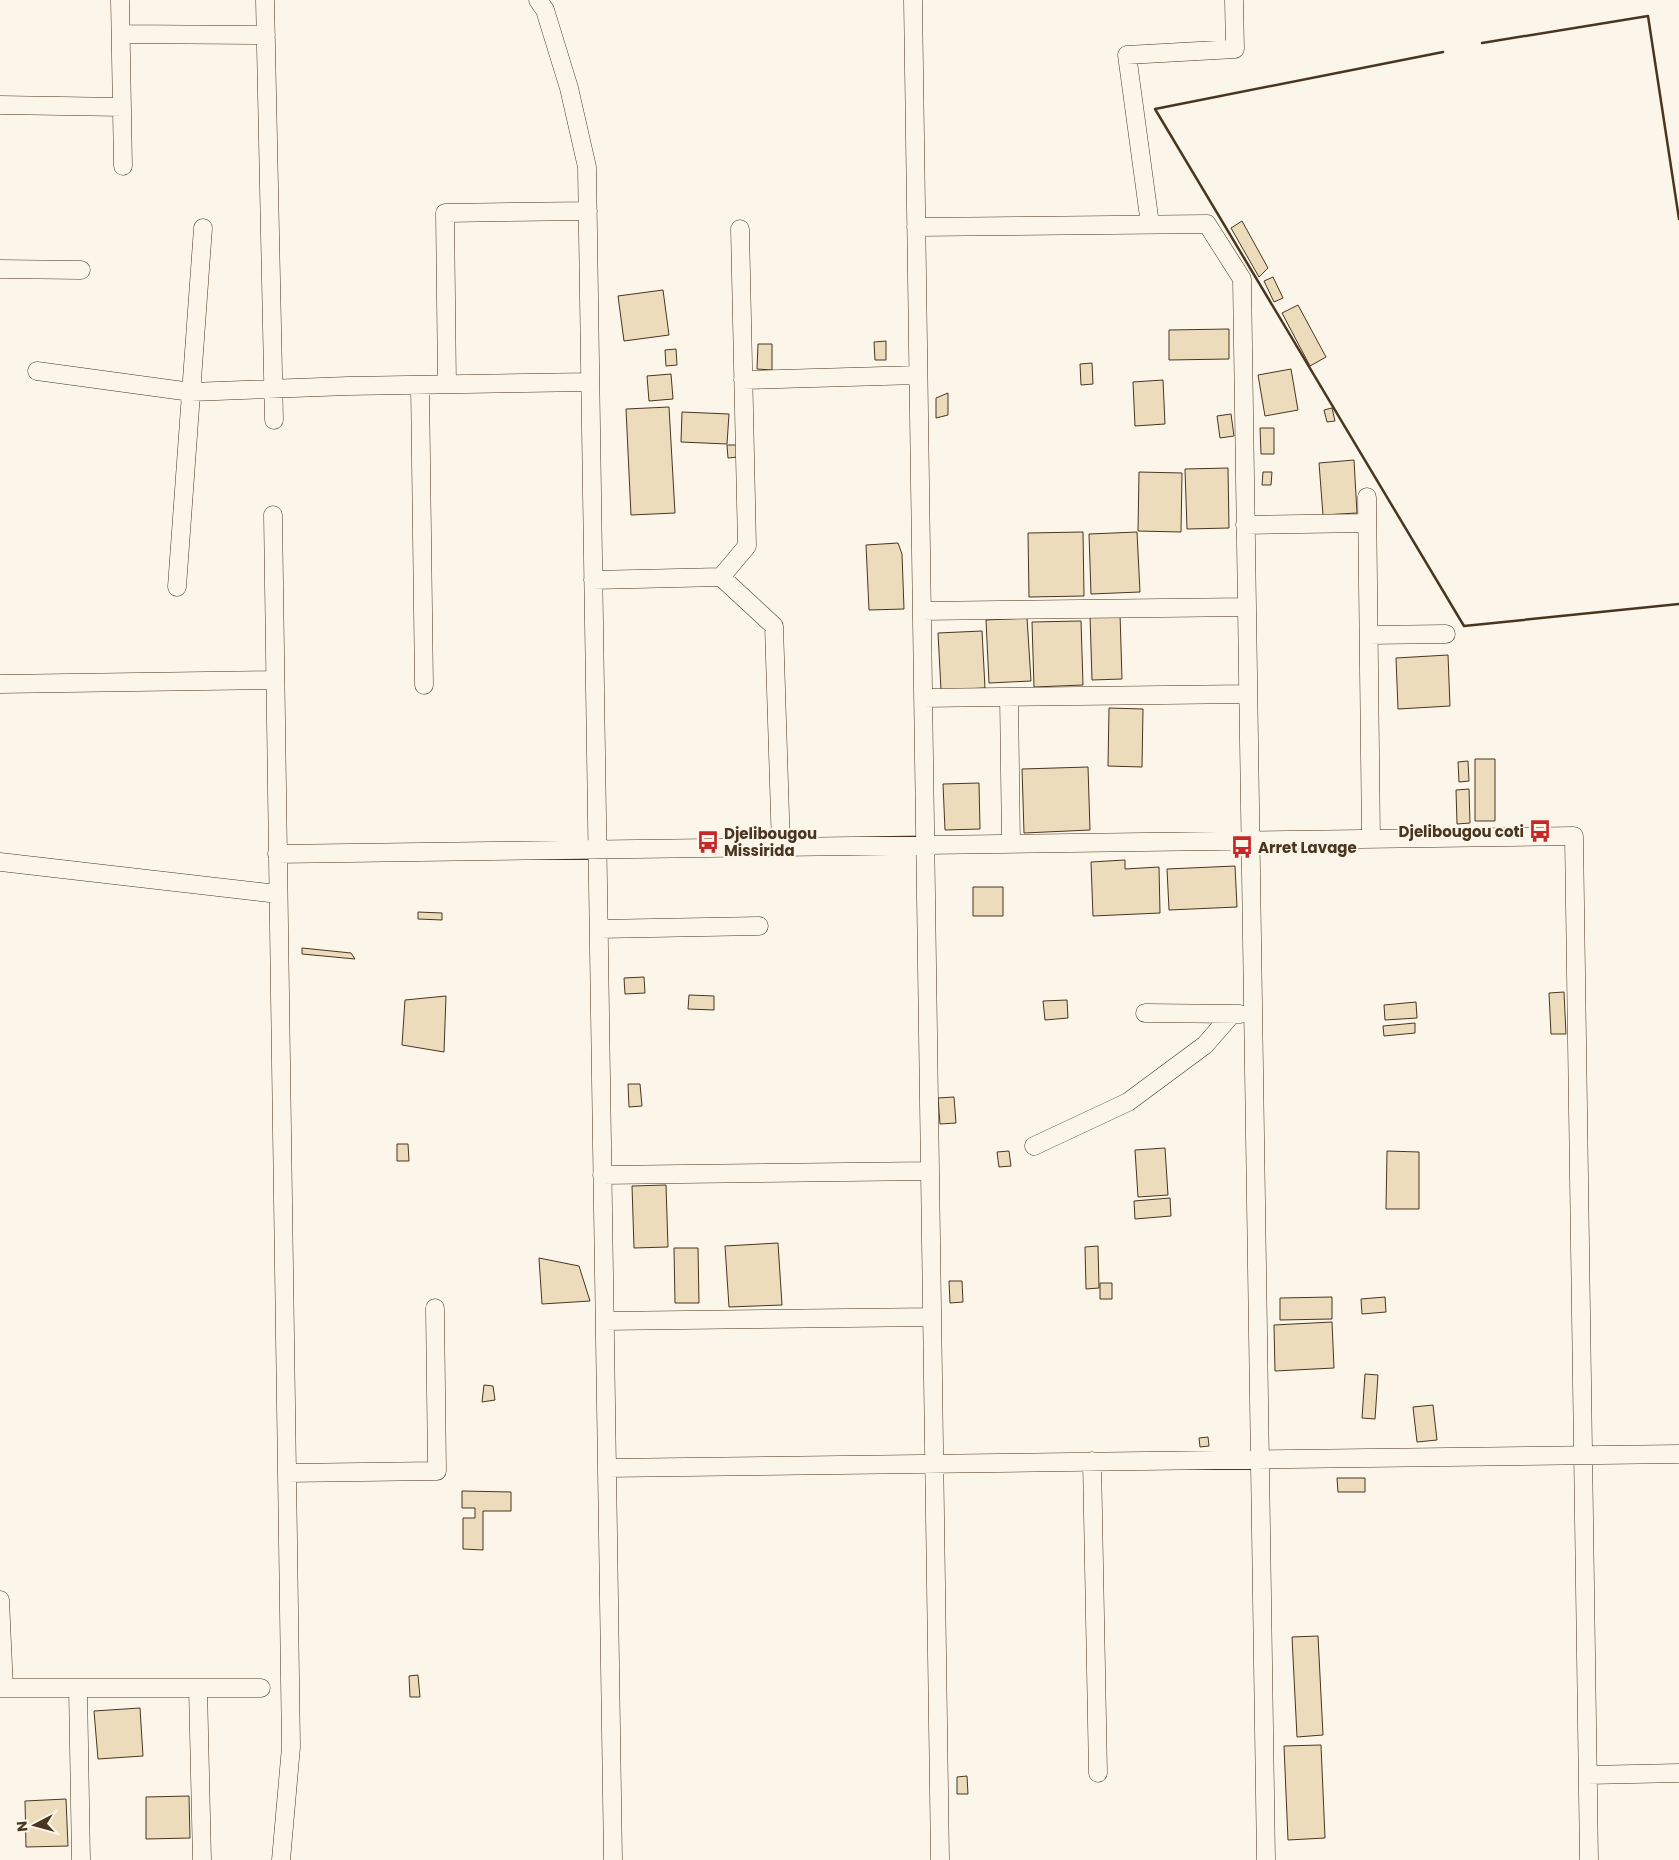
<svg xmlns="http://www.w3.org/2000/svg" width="1679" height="1860" viewBox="0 0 1679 1860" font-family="Poppins,sans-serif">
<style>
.building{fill:#ecdcbc;stroke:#4a3520}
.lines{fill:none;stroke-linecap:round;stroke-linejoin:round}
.street-casing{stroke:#4a3520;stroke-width:19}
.street{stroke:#fbf6e9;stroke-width:18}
.wall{stroke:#4a3520;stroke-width:2.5}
.labels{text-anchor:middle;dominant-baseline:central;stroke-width:4;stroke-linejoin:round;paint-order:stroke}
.poi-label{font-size:15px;font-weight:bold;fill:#4a3520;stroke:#fbf6e9;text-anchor:start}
</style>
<rect width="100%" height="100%" fill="#fbf6e9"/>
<!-- building -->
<path class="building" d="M1242,221L1268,268L1259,277L1231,228Z
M1273,277L1283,298L1274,302L1264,281Z
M663,290L669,335L624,341L618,296Z
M1298,305L1326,357L1310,366L1282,313Z
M1229,329V359L1169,360V330Z
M886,341V360H875L874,342Z
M758,344H772V370L757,369Z
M676,349L677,365L666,366L665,350Z
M1092,363L1093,384L1081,385L1080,364Z
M1291,369L1298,410L1265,416L1258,375Z
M671,374L673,399L649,401L647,376Z
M1163,380L1165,424L1135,426L1133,382Z
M948,393V415L936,418V398Z
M669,407L675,513L631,515L626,409Z
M1332,408L1335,421L1327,422L1324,410Z
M682,412L729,414L727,444L681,442Z
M1231,414L1234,436L1220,438L1217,416Z
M1260,428H1274V454H1261Z
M727,445H738V457L728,458Z
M1354,460L1357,513L1323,515L1319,463Z
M1228,468L1229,528L1187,529L1185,469Z
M1139,472L1182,473L1181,532L1138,531Z
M1263,472H1272L1271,485H1262Z
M1083,532L1084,596L1029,597L1028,533Z
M1137,532L1140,592L1091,594L1089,534Z
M898,543L902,554L904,609L869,610L866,545Z
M1120,614L1122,679L1092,680L1090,615Z
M1027,618L1031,681L989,683L986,620Z
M1081,621L1083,685L1034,687L1032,622Z
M982,631L985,688L941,690L938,633Z
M1448,655L1450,706L1398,709L1396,658Z
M1109,708L1143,709L1142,767L1108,766Z
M1475,759H1495V821H1475Z
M1468,761L1469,781L1459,782L1458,762Z
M1088,767L1090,830L1024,833L1022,769Z
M979,783L980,829L945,830L943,784Z
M1469,789L1470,823L1457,824L1456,790Z
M1125,860V869L1159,867L1160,913L1093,916L1091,862Z
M1235,866L1237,907L1169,910L1167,869Z
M973,887H1003V916H973Z
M418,912L442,913V920L418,919Z
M302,948L351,953L355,959L302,954Z
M644,977L645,993L625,994L624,978Z
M1564,992L1566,1034H1551L1549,993Z
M689,995L714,996V1010L688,1009Z
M446,996L444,1052L402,1045L405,1000Z
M1067,1000L1068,1018L1045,1020L1043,1001Z
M1416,1002L1417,1018L1385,1020L1384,1005Z
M1415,1023V1033L1384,1036L1383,1026Z
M628,1084H640L642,1106L629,1107Z
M954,1097L956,1123L940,1124L938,1098Z
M397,1144H408L409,1161H397Z
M1165,1148L1168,1195L1138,1197L1135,1150Z
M1009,1151L1011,1166L999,1167L997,1152Z
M1387,1151L1419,1152V1209H1386Z
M666,1185L668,1247L634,1248L632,1186Z
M1170,1198L1171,1216L1135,1219L1134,1201Z
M778,1243L782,1305L729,1307L725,1246Z
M1098,1246L1099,1288L1086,1289L1085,1247Z
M674,1248H698L699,1303H675Z
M539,1258L579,1266L590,1301L542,1304Z
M949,1281H962L963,1302L950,1303Z
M1100,1283H1112V1299H1100Z
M1332,1297V1319L1280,1320V1298Z
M1385,1297L1386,1312L1362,1314L1361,1299Z
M1332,1322L1334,1368L1275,1371L1274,1325Z
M1365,1374L1378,1375L1375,1419L1362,1418Z
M484,1385L493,1386L495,1400L482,1402Z
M1433,1405L1437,1440L1417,1442L1413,1407Z
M1208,1437L1209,1446L1200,1447L1199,1438Z
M1337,1478H1365V1492H1338Z
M462,1491L511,1492V1511H483V1550L463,1549V1518H475V1508H462Z
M1318,1636L1323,1735L1297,1737L1292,1637Z
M418,1675L420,1697H410L409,1676Z
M140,1708L143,1756L98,1759L94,1711Z
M1321,1745L1325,1838L1288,1840L1284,1746Z
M967,1776L968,1794H957V1777Z
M189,1796L190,1838L146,1839V1797Z
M66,1799L68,1846L26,1847L25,1801Z"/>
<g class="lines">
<defs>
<path id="street" d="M120,0L123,166
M265,0L274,420
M538,0L545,10L569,88L587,167L613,1860
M913,0L940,1860
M121,34L266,35
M0,105L122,107
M1150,224L1127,55L1235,49L1234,0
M916,227L1207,224L1242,279L1266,1860
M0,269L81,270
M37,371L191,392L348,386L590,382
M743,380L918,375
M447,384L445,213L588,211
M420,385L424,685
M1367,497L1371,839
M273,515L291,1747L281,1860
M1245,525L1367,523
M721,577L747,546L740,229
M593,580L721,577L774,626L781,847
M177,587L203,228
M922,611L1247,607
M1369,635L1446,634
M0,684L275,680
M1009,697L1011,844
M923,698L1248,694
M277,854L1574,836L1589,1860
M0,862L278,894
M599,929L759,926
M1145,1013L1240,1014
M1034,1146L1128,1102L1205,1045L1232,1014
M602,1175L930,1171
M605,1321L932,1317
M1092,1461L1098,1773
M607,1468L1679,1454
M287,1473L437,1471L435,1308
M0,1600L4,1688
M0,1688H261
M78,1688L81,1860
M198,1688L202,1860
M1588,1775L1679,1773"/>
</defs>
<!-- street casing -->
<use href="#street" class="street-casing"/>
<!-- street -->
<use href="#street" class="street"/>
<!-- wall -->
<path class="wall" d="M1482,43L1648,16L1679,219
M1443,52L1155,109L1464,626L1679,604"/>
</g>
<!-- icons -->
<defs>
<symbol id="bus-bare" viewBox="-9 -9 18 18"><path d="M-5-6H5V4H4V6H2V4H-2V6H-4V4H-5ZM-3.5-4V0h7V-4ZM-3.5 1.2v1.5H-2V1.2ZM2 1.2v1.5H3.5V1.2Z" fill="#c62828" stroke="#fbf6e9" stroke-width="2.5" paint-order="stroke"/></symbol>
</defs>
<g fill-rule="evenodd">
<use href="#bus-bare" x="1524" y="815" width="32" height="32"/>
<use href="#bus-bare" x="692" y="826" width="32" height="32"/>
<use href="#bus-bare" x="1226" y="831" width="32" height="32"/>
</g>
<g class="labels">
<!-- poi labels -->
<g class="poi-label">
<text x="1524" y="831" text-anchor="end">Djelibougou coti</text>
<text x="724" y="833">Djelibougou<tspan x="724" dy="17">Missirida</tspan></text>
<text x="1258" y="847">Arret Lavage</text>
</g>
</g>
<!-- north arrow -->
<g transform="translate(35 1825) rotate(264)" stroke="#fbf6e9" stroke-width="4" paint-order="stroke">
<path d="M0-4L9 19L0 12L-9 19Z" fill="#4a3520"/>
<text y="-8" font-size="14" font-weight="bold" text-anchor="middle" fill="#4a3520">N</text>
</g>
</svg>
